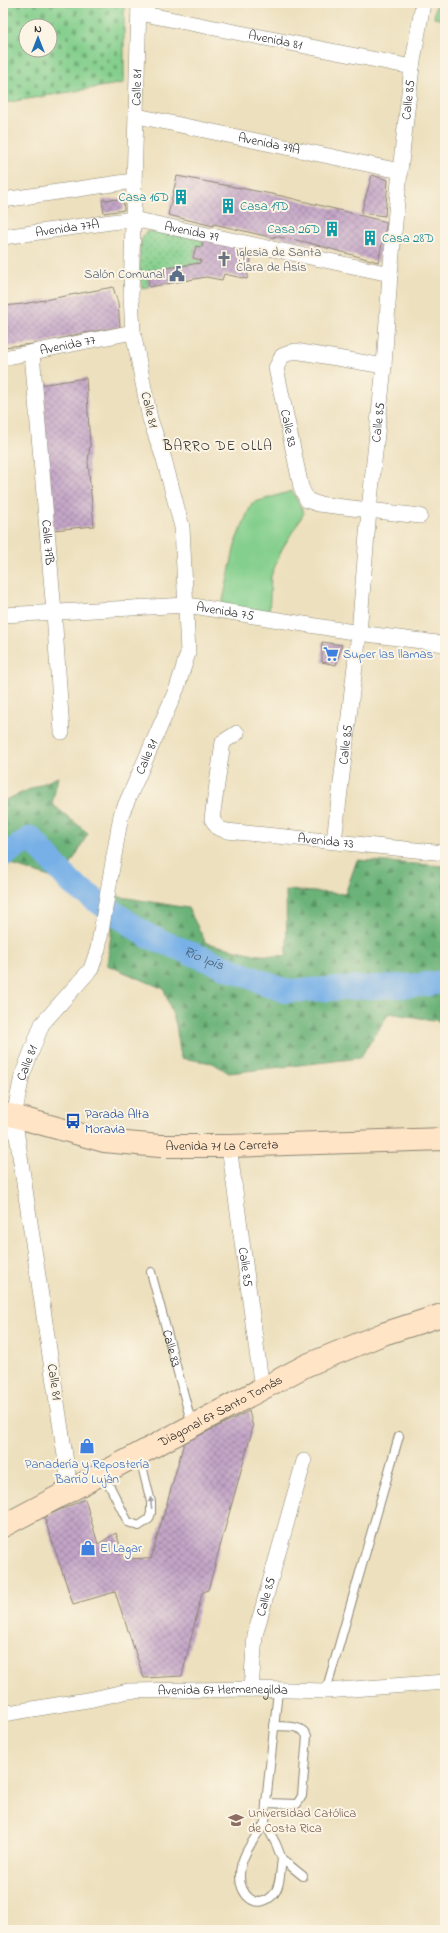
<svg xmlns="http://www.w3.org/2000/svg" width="448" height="1933" viewBox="0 0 448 1933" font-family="'Indie Flower',sans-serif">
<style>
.green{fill:#84cf8d;stroke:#587d5c}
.forest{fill:url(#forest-firs);stroke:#4b6e52}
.cemetery{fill:url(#cemetery-stones);stroke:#587d5c;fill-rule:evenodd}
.garden{fill:url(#garden-dots);stroke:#587d5c}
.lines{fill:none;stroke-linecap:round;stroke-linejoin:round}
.river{stroke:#77b0e7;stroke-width:24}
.building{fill:url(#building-cross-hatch)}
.lane-casing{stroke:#8c8674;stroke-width:10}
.street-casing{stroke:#8c8674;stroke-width:16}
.secondary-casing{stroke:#8c8674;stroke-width:24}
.lane{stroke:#fff;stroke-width:8}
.street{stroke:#fff;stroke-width:15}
.secondary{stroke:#ffe4c6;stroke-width:22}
.oneway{fill:#a0a0a0}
.labels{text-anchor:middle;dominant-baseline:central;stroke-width:4;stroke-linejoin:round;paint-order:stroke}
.street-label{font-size:13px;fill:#2b2b2b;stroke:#fcf5e5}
.culture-label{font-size:13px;fill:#0d838f;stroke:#fcf5e5;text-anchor:end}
.worship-label{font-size:13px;fill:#5b616d;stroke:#fcf5e5;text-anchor:start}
.service-label{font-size:13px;fill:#4e5e75;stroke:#fcf5e5;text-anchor:end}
.shop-label{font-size:13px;fill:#366cbe;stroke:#fcf5e5;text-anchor:start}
.transit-label{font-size:13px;fill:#164399;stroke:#fcf5e5;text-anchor:start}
.education-label{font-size:13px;fill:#785e54;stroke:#fcf5e5;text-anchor:start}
.neighbourhood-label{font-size:14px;letter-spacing:1px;fill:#2b2b2b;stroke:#fcf5e5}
.water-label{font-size:14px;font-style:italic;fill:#465a6d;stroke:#fcf5e5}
</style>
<defs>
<pattern id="forest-firs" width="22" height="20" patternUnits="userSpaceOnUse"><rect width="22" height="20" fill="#6bb278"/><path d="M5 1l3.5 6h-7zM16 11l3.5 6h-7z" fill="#589163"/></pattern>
<pattern id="cemetery-stones" width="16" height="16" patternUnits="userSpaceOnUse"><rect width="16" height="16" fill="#84cf8d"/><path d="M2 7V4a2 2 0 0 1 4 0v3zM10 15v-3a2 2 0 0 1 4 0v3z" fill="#6ca873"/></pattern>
<pattern id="garden-dots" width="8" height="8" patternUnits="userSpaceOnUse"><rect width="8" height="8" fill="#84cf8d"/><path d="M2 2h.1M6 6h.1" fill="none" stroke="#6ca873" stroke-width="1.8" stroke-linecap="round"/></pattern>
<pattern id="building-cross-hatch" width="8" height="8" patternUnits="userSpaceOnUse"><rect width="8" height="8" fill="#c3a4c7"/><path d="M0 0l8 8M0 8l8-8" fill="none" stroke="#9f86a2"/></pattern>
</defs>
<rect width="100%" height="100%" fill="#fcf5e5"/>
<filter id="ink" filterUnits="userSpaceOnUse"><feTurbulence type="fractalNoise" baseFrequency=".025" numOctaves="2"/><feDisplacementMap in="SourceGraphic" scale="8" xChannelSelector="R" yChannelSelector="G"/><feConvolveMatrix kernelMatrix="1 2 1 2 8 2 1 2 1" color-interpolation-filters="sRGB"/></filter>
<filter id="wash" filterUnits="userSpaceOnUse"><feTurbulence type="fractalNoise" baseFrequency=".012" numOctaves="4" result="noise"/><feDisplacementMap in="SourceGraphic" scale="16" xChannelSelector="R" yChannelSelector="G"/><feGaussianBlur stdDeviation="0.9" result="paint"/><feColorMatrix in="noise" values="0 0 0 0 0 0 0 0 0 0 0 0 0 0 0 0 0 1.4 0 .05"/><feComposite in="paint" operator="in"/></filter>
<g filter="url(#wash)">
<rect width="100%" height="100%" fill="#ede0be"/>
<!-- green -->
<path class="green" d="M436,3H445V20L434,18Z
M292,491L304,513L282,549L271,576L269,616L220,614L236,540L252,503Z"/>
<!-- forest -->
<path class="forest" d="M58,777L52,804L88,833L62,881L3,862V801Z
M357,860L445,866V1022L389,1013L360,1058L229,1073L213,1063L181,1058L176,1025L164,989L107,965L116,896L188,908L206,943L259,955L287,956L286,890L345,894Z"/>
<!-- cemetery -->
<path class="cemetery" d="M3,3H124V83L3,103ZM26,26H50V50H26Z"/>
<!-- garden -->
<path class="garden" d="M152,231L203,239L202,247L196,246L193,258L201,260L200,263L147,271L149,287L142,288C140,273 136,243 146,232Z"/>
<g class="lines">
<!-- river -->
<path class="river" id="s1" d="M3,856L31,838L71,883L148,936L285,991L420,985L445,982"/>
</g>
<g id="blocks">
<!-- building -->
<path class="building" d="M372,175L388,180L385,216L361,213Z
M177,176L282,196L387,222L378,262L306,242L274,236V238L214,224L213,226L168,215Z
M123,199L124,210L104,213L102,200Z
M203,239L253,249L247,279L224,274L222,280L206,277L149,287L147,271L200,263L201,260L193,258L196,246L202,247Z
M113,287L118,303L120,327L78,334L43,343L3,347V306L23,304Z
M86,378L90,445L88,462L94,526L53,530L39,385Z
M322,642L342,645L336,665L322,662Z
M249,1411L253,1427L208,1590L202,1593L182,1676L144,1678L115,1592L73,1604L44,1517L85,1499L98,1544L116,1533L124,1558L151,1559L184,1443Z"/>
</g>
</g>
<g filter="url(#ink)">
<use href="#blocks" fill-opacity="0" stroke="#8c8674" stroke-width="1"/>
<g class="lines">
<defs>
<g id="lane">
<path id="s2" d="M151,1272L192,1425"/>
<path d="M103,1473L128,1522L139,1526L149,1519L151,1513V1502L139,1454"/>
<path d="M278,1691L266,1803L265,1823L276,1844L282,1859L303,1876"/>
<path d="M326,1691L399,1436"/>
<path d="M266,1803L297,1804L302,1796L307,1736C301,1724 285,1727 274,1726"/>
<path d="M265,1823C255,1838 240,1856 240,1875C239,1894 256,1912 273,1895C281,1887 280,1870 282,1859"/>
</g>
<g id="street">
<path id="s3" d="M139,13L412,67"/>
<path id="s4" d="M137,116L400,171"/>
<path d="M3,200L133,181"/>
<path id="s5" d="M3,237L133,219L390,274"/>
<path id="s6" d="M32,353L54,612L62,732"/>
<path id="s7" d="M3,358L133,332"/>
<path id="s8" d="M384,366L295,351L282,356L276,368L301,487L307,500L318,504L420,516"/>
<path id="s9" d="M3,615L187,605L359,633L445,644"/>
<path id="s10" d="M237,733L223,742L212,819L218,828L227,831L445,853"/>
<path id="s11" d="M334,841L359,633L369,510L384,366L390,274L400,171L412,67L423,3"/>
<path id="s12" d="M229,1146L262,1389"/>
<path id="s13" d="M70,1489L14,1116L22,1076L42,1024L91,969L98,949L121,815L177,688L188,653L182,527L164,459L150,419L133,332L131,296L139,3"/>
<path id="s14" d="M251,1689L255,1635L304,1461"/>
<path id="s15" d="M3,1714L93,1699L128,1691L251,1689L326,1691L445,1682"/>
</g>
<g id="secondary">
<path id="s16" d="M3,1113L104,1141L160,1146H229L445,1139"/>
<path id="s17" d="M3,1526L307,1365L383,1334L445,1314"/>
</g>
</defs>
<!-- lane casing -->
<use href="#lane" class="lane-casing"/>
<!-- street casing -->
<use href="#street" class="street-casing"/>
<!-- secondary casing -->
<use href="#secondary" class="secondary-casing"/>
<!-- lane -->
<use href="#lane" class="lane"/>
<!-- street -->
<use href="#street" class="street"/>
<!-- secondary -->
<use href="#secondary" class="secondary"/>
</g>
<!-- one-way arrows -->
<defs><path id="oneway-solid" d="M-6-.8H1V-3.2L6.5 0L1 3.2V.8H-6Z"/></defs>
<use class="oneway" href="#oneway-solid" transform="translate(151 1503) rotate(-97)"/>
</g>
<!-- icons -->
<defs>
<symbol id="building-bare" viewBox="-9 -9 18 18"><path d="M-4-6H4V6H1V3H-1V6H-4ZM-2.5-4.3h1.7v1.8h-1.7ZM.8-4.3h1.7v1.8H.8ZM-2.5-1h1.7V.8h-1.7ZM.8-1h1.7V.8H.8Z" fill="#0f9aa8" stroke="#fcf5e5" stroke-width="2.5" paint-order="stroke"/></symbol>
<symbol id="church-bare" viewBox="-9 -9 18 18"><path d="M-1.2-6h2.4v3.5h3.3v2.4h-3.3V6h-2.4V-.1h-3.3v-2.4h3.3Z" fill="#6b7280" stroke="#fcf5e5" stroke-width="2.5" paint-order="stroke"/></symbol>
<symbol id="civic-bare" viewBox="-9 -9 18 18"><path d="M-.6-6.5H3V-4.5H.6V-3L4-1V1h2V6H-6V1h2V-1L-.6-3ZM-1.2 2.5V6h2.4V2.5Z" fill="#5c6f8a" stroke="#fcf5e5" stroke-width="2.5" paint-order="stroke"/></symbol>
<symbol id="supermarket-bare" viewBox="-9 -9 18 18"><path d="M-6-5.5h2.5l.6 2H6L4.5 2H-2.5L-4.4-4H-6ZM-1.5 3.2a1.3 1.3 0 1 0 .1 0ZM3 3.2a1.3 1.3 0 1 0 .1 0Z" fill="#3f7fe0" stroke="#fcf5e5" stroke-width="2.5" paint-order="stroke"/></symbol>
<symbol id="bus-bare" viewBox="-9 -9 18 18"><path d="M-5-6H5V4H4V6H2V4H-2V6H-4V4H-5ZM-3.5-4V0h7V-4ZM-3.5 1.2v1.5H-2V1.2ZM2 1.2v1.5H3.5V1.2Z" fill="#1a4fb4" stroke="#fcf5e5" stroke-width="2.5" paint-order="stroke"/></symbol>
<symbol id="shop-bare" viewBox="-9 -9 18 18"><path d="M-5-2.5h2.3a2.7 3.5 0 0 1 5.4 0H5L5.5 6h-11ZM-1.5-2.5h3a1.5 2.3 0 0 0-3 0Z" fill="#3f7fe0" stroke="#fcf5e5" stroke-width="2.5" paint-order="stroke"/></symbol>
<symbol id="university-bare" viewBox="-9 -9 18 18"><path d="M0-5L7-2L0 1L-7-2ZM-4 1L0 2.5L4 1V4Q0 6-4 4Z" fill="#8d6e63" stroke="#fcf5e5" stroke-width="2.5" paint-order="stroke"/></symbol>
</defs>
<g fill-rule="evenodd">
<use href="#building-bare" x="170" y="186" width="22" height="22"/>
<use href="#building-bare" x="217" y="195" width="22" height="22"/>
<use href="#building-bare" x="321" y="218" width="22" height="22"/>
<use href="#building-bare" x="359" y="227" width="22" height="22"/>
<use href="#church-bare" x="213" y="248" width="22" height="22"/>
<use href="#civic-bare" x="166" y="263" width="22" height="22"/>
<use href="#supermarket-bare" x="320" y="643" width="22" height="22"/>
<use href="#bus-bare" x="62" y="1110" width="22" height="22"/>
<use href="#shop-bare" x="76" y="1435" width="22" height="22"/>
<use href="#shop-bare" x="77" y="1537" width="22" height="22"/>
<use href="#university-bare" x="225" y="1809" width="22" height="22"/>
</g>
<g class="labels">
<!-- street labels -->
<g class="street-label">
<text stroke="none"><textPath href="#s3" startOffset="139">Avenida 81</textPath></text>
<text stroke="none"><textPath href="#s13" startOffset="1452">Calle 81</textPath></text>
<text stroke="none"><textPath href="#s11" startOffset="745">Calle 85</textPath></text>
<text stroke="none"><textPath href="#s4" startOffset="135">Avenida 79A</textPath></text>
<text stroke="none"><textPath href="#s5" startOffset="65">Avenida 77A</textPath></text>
<text stroke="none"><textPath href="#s5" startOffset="191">Avenida 79</textPath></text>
<text stroke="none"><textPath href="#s7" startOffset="66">Avenida 77</textPath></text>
<text transform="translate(149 410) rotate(76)">Calle 81</text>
<text stroke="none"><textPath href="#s11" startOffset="421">Calle 85</textPath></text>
<text stroke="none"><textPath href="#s8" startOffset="179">Calle 83</textPath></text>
<text stroke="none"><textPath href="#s6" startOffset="190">Calle 79B</textPath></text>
<text stroke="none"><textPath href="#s9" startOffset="223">Avenida 75</textPath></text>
<text stroke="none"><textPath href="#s11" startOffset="97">Calle 85</textPath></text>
<text stroke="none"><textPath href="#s13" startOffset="768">Calle 81</textPath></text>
<text stroke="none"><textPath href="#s10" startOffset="214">Avenida 73</textPath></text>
<text stroke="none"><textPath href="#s13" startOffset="432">Calle 81</textPath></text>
<text stroke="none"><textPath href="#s16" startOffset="223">Avenida 71 La Carreta</textPath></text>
<text stroke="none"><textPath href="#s12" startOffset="122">Calle 85</textPath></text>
<text stroke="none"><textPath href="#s2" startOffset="79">Calle 83</textPath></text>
<text transform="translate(54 1382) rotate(81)">Calle 81</text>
<text stroke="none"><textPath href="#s17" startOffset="246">Diagonal 67 Santo Tomás</textPath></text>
<text stroke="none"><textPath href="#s14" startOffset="94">Calle 85</textPath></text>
<text stroke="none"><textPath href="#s15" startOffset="222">Avenida 67 Hermenegilda</textPath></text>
</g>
<!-- culture labels -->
<g class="culture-label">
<text x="169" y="197">Casa 16D</text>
<text x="240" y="206" text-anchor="start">Casa 19D</text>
<text x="320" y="229">Casa 26D</text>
<text x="382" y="238" text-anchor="start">Casa 28D</text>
</g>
<!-- worship labels -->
<g class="worship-label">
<text x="236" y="252">Iglesia de Santa<tspan x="236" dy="15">Clara de Asís</tspan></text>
</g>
<!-- service labels -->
<g class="service-label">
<text x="165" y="274">Salón Comunal</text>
</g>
<!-- shop labels -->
<g class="shop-label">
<text x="343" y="654">Super las llamas</text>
<text x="87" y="1464" text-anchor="middle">Panadería y Repostería<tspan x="87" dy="15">Barrio Luján</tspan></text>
<text x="100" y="1548">El Lagar</text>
</g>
<!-- transit labels -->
<g class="transit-label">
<text x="85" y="1114">Parada Alta<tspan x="85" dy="15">Moravia</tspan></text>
</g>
<!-- education labels -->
<g class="education-label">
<text x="248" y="1813">Universidad Católica<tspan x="248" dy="15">de Costa Rica</tspan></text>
</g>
<!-- neighbourhood labels -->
<g class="neighbourhood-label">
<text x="218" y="446">BARRO DE OLLA</text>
</g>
<!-- water labels -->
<g class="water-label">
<text stroke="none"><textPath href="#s1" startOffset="247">Río Ipís</textPath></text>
</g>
</g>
<!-- margin -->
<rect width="448" height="1933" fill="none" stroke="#fcf5e5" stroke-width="16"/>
<!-- north arrow -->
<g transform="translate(38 38)"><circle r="19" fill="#fcf5e5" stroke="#a8a49b"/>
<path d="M0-3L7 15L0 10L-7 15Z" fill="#1f6fb2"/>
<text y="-6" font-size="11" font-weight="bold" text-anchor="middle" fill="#2b2b2b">N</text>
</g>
</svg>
